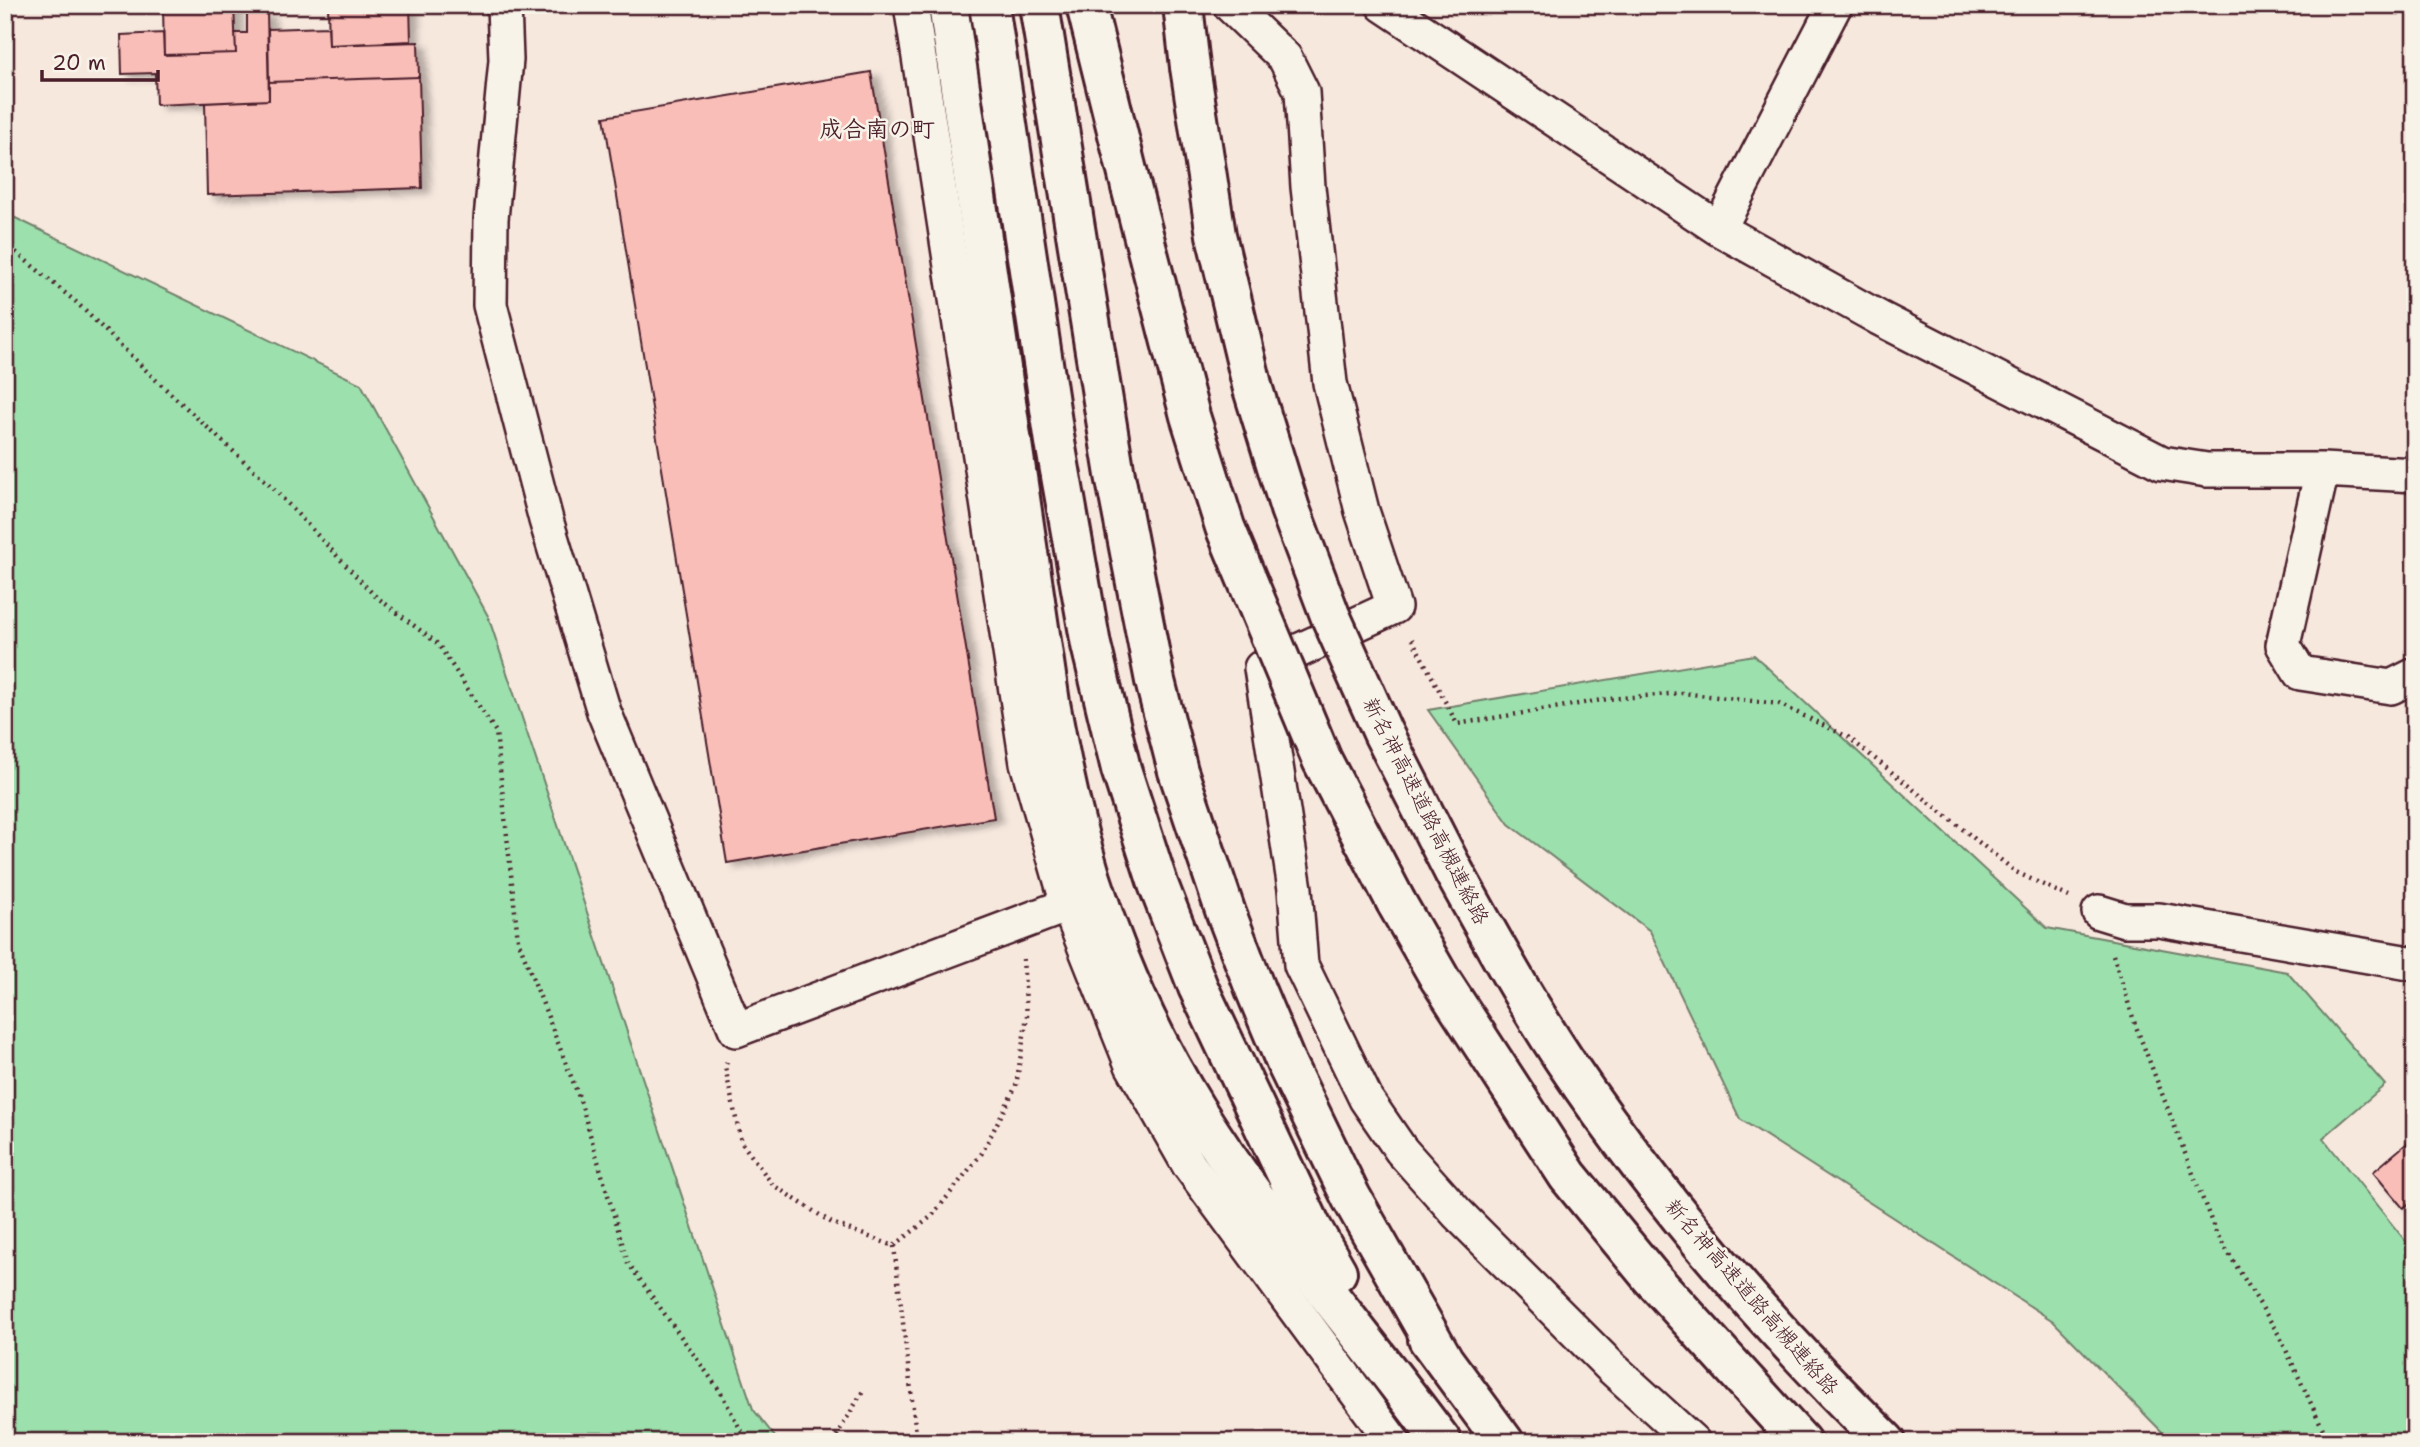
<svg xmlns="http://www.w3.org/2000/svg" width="2420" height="1447" viewBox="0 0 2420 1447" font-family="'Shantell Sans','Klee One',sans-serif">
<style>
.green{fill:#9ce0ad;stroke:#73806c;stroke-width:2}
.building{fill:#f9beb8;stroke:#4a1f2b;stroke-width:2;filter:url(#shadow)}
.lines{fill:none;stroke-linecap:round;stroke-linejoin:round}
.street-casing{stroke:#4a1f2b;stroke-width:38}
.highway-casing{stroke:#4a1f2b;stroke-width:44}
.path{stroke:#4a1f2b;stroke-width:4.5;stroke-dasharray:2 5;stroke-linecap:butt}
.street{stroke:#f7f3e8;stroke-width:33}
.highway{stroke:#f7f3e8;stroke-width:38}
.highway-bridge-casing{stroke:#4a1f2b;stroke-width:44;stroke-linecap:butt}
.highway-bridge{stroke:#f7f3e8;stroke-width:38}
.labels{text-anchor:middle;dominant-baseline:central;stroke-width:5;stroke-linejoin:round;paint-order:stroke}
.street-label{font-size:21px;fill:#4a1f2b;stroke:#f7f3e8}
.neighbourhood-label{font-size:23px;font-weight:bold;fill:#4a1f2b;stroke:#f7f3e8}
</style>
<defs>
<filter id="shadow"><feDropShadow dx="8" dy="4.5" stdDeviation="3.5" flood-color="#0004"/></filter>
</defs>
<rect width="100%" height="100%" fill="#f7e8de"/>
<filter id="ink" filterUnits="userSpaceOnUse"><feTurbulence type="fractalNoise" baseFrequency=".0143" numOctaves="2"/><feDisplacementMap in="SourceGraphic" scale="14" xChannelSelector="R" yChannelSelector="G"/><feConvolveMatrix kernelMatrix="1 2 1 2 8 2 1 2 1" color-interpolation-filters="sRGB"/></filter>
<g filter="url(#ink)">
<!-- green -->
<path class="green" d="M5,213L361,384L488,616L753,1409L779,1442H5Z
M1754,655L2047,928L2287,972L2385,1085L2323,1138L2415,1253V1442H2172L2053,1321L1740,1119L1650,931L1509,824L1428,710Z"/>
<!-- building -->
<path class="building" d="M163,5H234L236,53L164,55Z
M328,5H410L411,41L329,45Z
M267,12L269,100L156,105L155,73L122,74L121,35L163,33L164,55L236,53L235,33H247V13Z
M328,27L329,45L418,42L419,77L269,82L268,29Z
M871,72L994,818L727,863L604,117Z
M419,77L422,188L207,195L205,103L269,100V82Z
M2413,1138L2415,1199L2403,1208L2373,1172Z"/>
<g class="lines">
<defs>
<path id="street" d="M504,5L506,60L491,219L490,305L546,520L604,712L736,1030L1068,905
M911,5L1027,763L1068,905L1132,1065L1189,1165L1393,1442
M1230,5L1285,58L1302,92L1308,187L1330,383L1362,511L1394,607L1261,668L1295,889L1301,965L1366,1099L1401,1150L1457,1213L1613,1369L1693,1442
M1383,5L1719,229L1879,318L2162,463L2207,470H2322L2415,475
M1719,229L1835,5
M2322,470L2283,645L2300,673L2391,687L2415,675
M2099,912L2125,920H2159L2415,964"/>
<path id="highway" d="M948,5L1050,703C1056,735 1062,766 1069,797C1094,906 1137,1015 1196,1110C1269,1227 1360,1331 1442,1442
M989,5L1055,442L1091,645L1121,769L1158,884L1198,987L1312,1228L1337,1272
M1039,5L1115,475L1155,681L1178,771L1226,913L1255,989L1286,1063L1351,1197L1443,1359
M1086,5L1131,187
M1183,5L1190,67
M1455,874C1490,937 1525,1001 1565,1061C1658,1199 1767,1326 1886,1442
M1396,902L1440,979L1568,1176L1651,1277L1801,1442
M1428,1339L1504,1442"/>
</defs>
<!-- street casing -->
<use href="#street" class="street-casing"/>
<!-- highway casing -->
<use href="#highway" class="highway-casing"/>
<!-- path -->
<path class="path" d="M5,243L76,302L156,380L270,485L374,595L438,644L496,732L518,940L579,1097L628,1263L720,1391L747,1442
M1412,639L1457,724L1608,699L1682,693L1779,704L1848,737L2016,872L2069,897
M2113,955L2135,1024L2216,1233L2279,1335L2329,1442
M727,1062L725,1067L741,1142L773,1185L832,1223L894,1246L932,1216L982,1153L1016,1086L1027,1016L1023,959
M894,1246L917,1442
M833,1442L864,1389"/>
<!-- street -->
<use href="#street" class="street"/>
<!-- highway -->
<use href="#highway" class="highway"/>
<defs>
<path id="highway-bridge" d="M1190,67L1216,235L1253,389L1290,509L1330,615L1383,733L1455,874
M1131,187L1190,416L1225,527L1322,760L1396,902"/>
</defs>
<!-- highway-bridge casing -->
<use href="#highway-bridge" class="highway-bridge-casing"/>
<!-- highway-bridge -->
<use href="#highway-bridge" class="highway-bridge"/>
</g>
</g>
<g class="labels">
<!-- street labels -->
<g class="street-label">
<text transform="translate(1426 811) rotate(63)">新名神高速道路高槻連絡路</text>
<text transform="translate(1752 1297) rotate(49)">新名神高速道路高槻連絡路</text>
</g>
<!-- neighbourhood labels -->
<g class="neighbourhood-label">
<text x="877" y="129">成合南の町</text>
</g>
</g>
<!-- margin -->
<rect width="2420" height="1447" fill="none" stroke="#f7f3e8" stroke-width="28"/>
<rect x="14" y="14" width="2392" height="1419" fill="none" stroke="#4a1f2b" stroke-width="2.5" filter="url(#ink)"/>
<!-- scale -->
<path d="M42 70v10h116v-10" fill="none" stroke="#4a1f2b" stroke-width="3.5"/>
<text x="52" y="70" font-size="21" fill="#4a1f2b" stroke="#f7f3e8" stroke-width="5" paint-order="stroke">20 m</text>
</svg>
